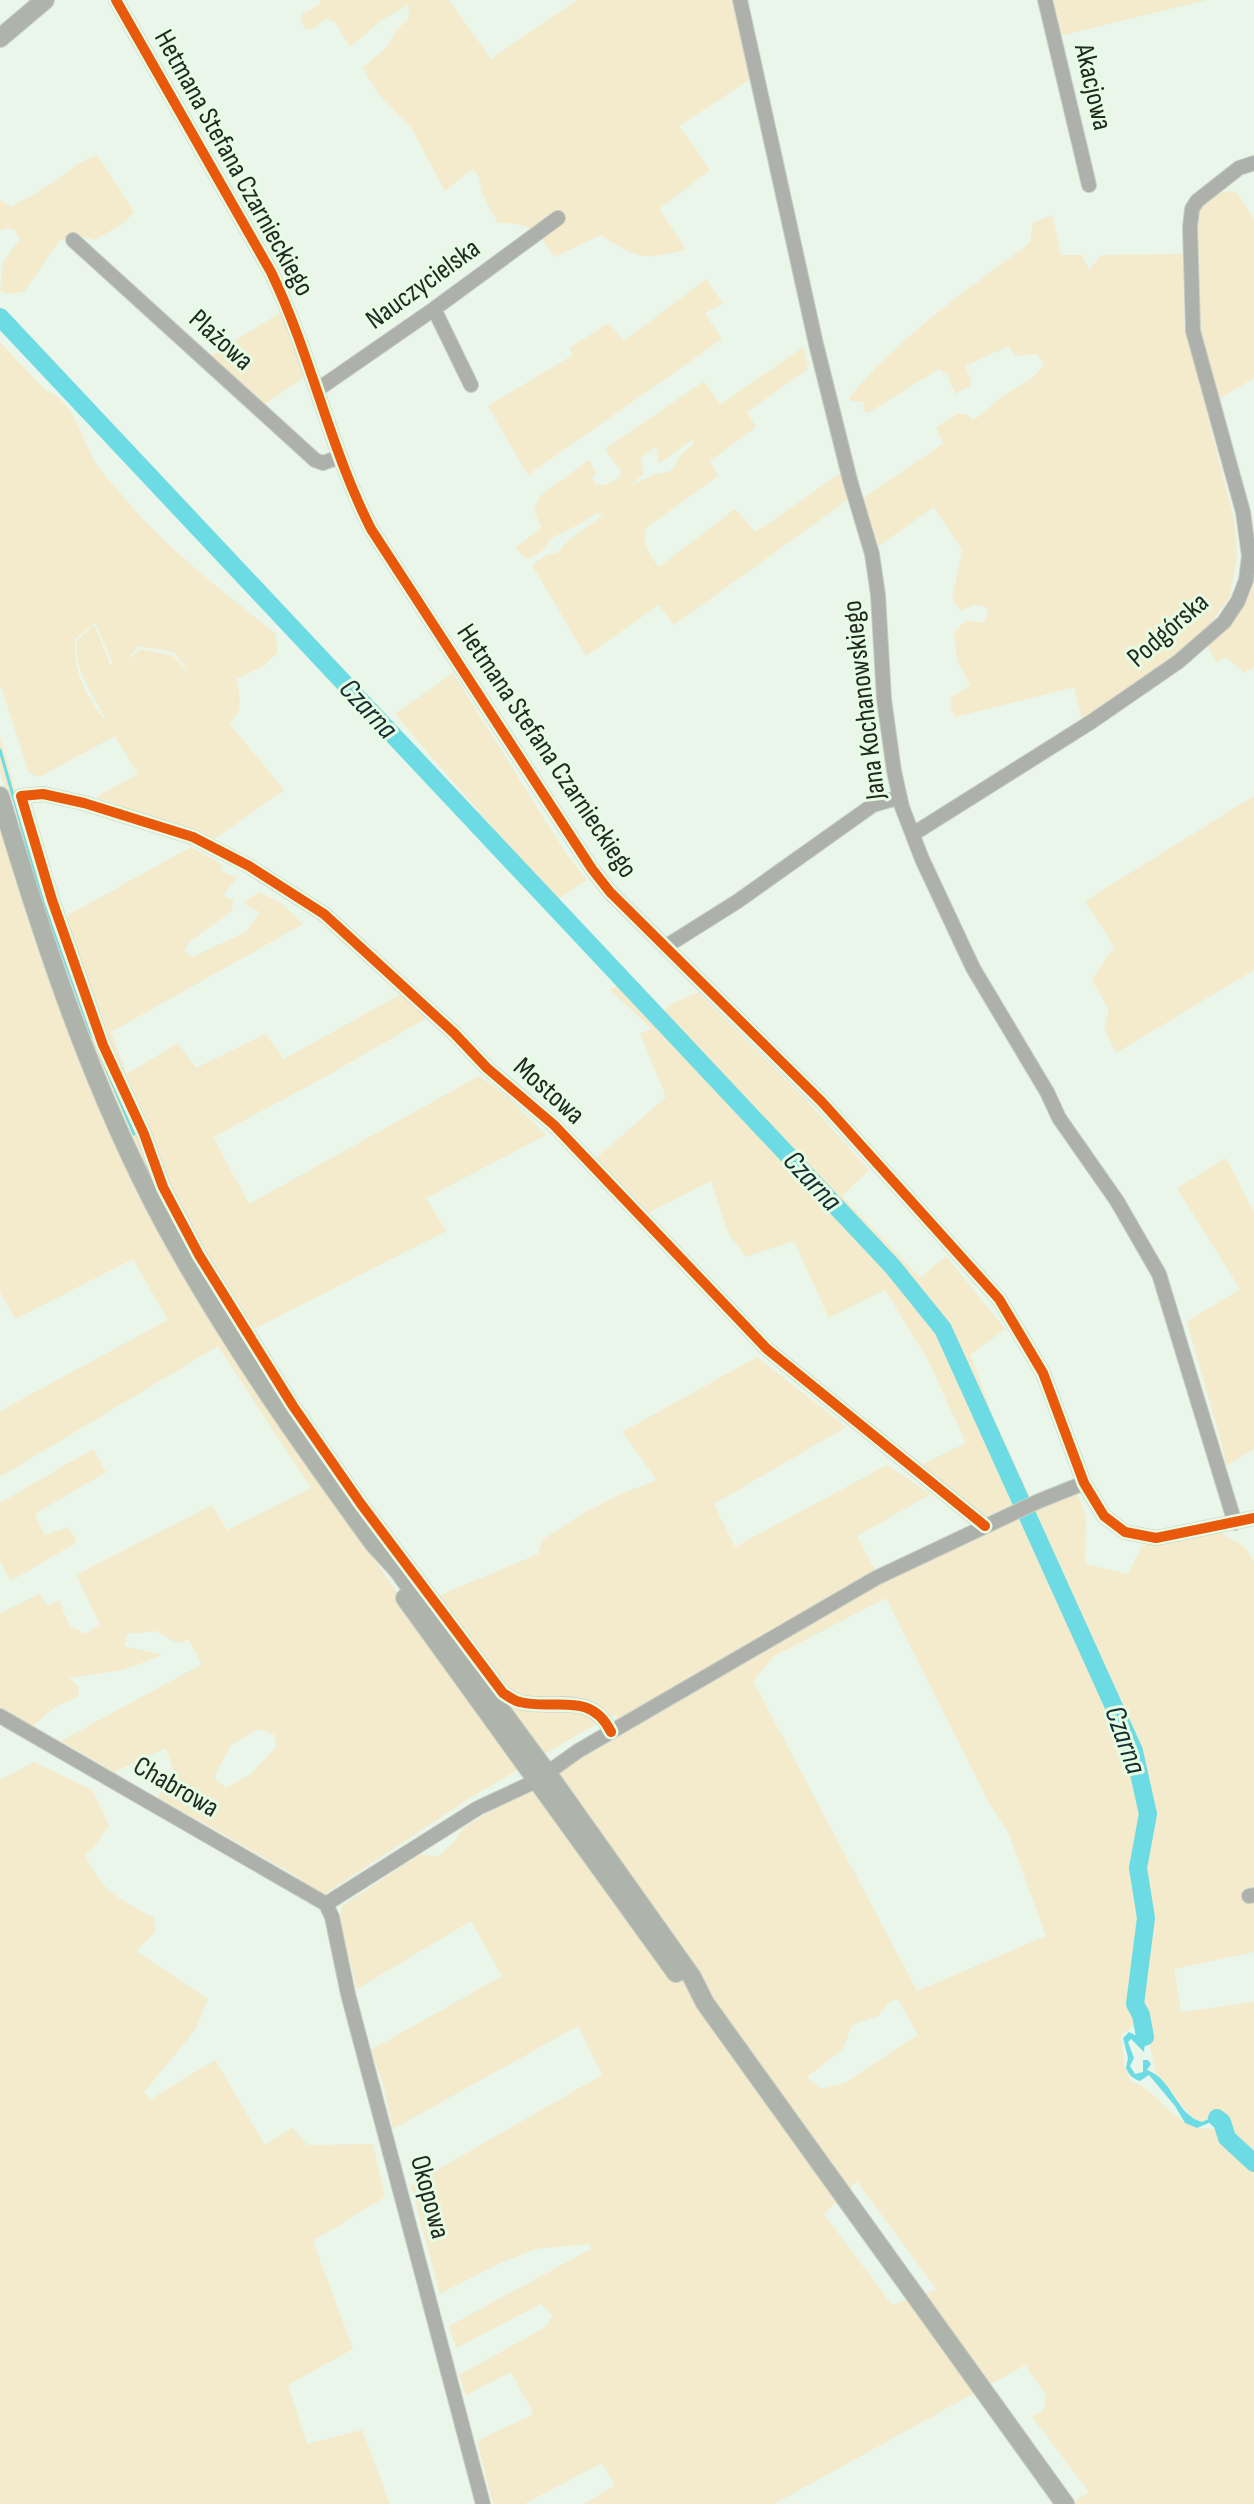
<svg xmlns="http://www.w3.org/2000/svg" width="1254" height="2504" viewBox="0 0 1254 2504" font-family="'Sofia Sans Condensed',sans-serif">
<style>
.green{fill:#f4eacc;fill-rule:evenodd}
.water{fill:#6ddbe3}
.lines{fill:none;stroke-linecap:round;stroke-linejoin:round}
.stream{stroke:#6ddbe3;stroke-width:3}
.river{stroke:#6ddbe3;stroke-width:18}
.minor-casing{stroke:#c7d0c6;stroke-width:16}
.major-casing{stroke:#c7d0c6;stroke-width:20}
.minor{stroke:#aeb0ab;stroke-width:14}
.major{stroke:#aeb4ab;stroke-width:18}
.cycleway-casing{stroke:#e6fce4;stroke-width:15}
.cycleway{stroke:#e8590c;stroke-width:10}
.labels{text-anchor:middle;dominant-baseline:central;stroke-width:6;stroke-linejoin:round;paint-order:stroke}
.street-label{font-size:28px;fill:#212920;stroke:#e6fce4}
.water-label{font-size:30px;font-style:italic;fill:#162e31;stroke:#e6fce4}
</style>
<rect width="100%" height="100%" fill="#eaf6ea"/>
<!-- green -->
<path class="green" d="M319,0H449L491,59L577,0H737L755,76L679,126L710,170L659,209L686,249C645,261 636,259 601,235L554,257C537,230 532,223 498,223L482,193L478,175L472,169L445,191L412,129L379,95L363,68L386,48L396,31L408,19L409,5L383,19L350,47L335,22L326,19L311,30L304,28L301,19L302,14L321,4Z
M1037,0H1207L1047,39Z
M97,155L134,212L125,222L95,240L84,237L60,240L24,292L8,294L0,291L3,262L20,239L14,229L6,228L0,231V200L11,207L55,182L79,163Z
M1236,191L1254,220V378L1219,399L1200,342L1195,209L1222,192Z
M1052,215L1061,255H1082L1089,270L1101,255L1183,254L1184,324L1234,519L1237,557L1230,596L1199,640L1083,723L1074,687L956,717L950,709L952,697L970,685L957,660L954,633L966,620L982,623L988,615L986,607L976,605L960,610L952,599L962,550L934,507L877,547L863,498L944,443L936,428L957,414H966L973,420C984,414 990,407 999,399C1014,387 1035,381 1044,363L1037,354L1015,356L1009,346L965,366L971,381L970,386L955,394L948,376L939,369L868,413L863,410L864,402L851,401L849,398C899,336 967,290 1030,243L1033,223Z
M706,279L723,304L705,313L722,339L528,475L488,406L573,355L569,348L609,323L624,341Z
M286,309L307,375L261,407L208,358Z
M0,342L46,391C74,400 83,443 97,465C103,475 113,484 121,494C165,547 222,591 276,634L277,653L263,666L236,679C240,696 244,711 229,723L284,790L213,840L96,797L138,774L115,736L39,777L29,773L0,684ZM95,623L113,664H110L94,625L77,640C74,678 96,693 108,725C88,698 72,674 75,639ZM139,646L174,652L194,680L173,656L141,649L125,662Z
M803,347L808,369L747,412L756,427L710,461L718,476L646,528C642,544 649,555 659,567L735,509L756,532L842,472L849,499L674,625L659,605L586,656L532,565L545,556L559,552C569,536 589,528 603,514L596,513C582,524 567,530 552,538C547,541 548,544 544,548C540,553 533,556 527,559L515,548L541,528L534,509L541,495L589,460L596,473L592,478L596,484L606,485L619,478L621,471L605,449L704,381L720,405ZM693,440L694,444L682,454L671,471L656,474L631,485L643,474L641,458L656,447L659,463C672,457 680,446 693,440Z
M1254,579V667L1244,673L1226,657L1216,662L1206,643L1241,588Z
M453,673L567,855L587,880L555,901L395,714Z
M0,735L30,844L65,917L191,847L223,865L220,871L237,877L223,896L233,900L232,911L190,941L184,951L192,957L246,932L260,912L243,903L259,892L282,904L303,924L111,1032L127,1074L178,1043L196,1068L265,1034L284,1059L403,993L427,1018L314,1083L213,1137L249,1204L479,1076L507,1096L546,1135L426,1198L446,1231L250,1331L326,1447L438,1596L538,1554L542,1540L582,1514L623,1493L657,1480L622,1432L757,1357L846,1427L714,1504L735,1547L887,1465L931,1494L857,1536L876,1572L912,1564L1077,1493L1086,1516L1085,1564L1128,1574L1142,1546L1213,1528L1245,1547L1254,1562V1952L1174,1969L1181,2012L1254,2002V2504H1071L1089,2492L1032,2417L1043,2411L1047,2396L1025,2365L774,2504H583L615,2486L602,2463L524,2504H493L477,2441L534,2414L511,2372L466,2395L459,2375L544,2328L553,2316L541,2304L456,2348L449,2326L591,2249L588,2244L535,2249L500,2263L440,2294L411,2185L602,2075L578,2026L393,2129L383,2084L371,2050L502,1976L471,1921L357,1989L340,1921L342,1906L420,1854L437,1857L455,1841L464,1827L625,1733L615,1715L608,1717L473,1796L322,1896L293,1874L157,1797L175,1776L166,1748L114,1772L61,1741L202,1664L189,1640L176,1643L157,1631L127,1634L124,1646L163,1655L123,1670L69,1678L79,1687L78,1697L56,1706L26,1732L0,1716V1613L39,1594L47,1605L59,1601L70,1626L85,1634L100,1624L76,1575L212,1505L227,1530L311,1488L218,1346L0,1477V1411L168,1320L133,1259L15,1319L0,1292V817L112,1130L314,1471L426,1635L444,1626L291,1419L179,1239L98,1071L26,862L0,772ZM886,1598L988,1801L1009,1834L1046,1936L917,1991L753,1681L774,1656ZM258,1729L274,1734L276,1747L252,1773L226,1788L214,1777L231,1745ZM898,1999L918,2035L845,2083L822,2089L807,2077L843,2049L852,2025L878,2016L890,2002ZM1133,2026L1149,2041L1156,2073L1192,2118L1202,2122L1214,2115L1226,2125V2138L1220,2141L1219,2128C1176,2135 1165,2094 1131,2081L1125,2069L1121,2035ZM857,2181L936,2289L935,2290L892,2305L824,2214Z
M1254,796V970L1116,1053L1104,1027L1109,1010L1092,980L1114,947L1085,901Z
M623,982L830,1206L834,1201L660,1015L670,1005L698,992L808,1102L869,1170L842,1196L920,1278L946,1256L1005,1329L970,1355L995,1421L1030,1496L985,1517L921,1465L966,1443L928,1360L885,1290L829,1318L794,1241L746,1257L728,1233L711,1181L642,1216L628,1200L616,1178L594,1160L666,1097L640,1033L652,1029L610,990Z
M1226,1158L1254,1213V1449L1226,1466L1221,1441L1187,1322L1240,1289L1177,1188Z
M93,1449L106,1472L35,1514L45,1535L68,1527L77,1542L11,1581L0,1561V1503Z
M34,1762L92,1790L109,1825L92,1850L85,1854C102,1894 119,1898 154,1918L155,1932L136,1951L208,1999L195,2030L144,2092L151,2099L215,2060L265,2145L292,2128L308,2145L373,2144L385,2197L313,2241L353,2349L288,2385L307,2444L362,2430L390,2504H0V1780Z"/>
<!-- water -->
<path class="water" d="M1141,2015L1149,2039L1145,2043L1144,2052L1131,2039L1128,2042L1134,2058L1130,2066L1135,2074L1143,2072V2060H1148L1151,2064L1147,2070C1173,2079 1176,2115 1202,2122L1219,2114L1226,2125L1227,2138L1219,2123L1211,2122L1197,2128L1185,2123L1175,2106L1149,2075L1140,2081C1133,2079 1129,2075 1126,2068L1128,2058L1123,2038L1129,2032L1139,2037Z"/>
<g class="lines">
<!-- stream -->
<path class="stream" d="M0,750L42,897L92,1036
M100,1054L134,1134"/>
<!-- river -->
<path class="river" d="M0,317L893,1267L943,1329L1134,1751L1148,1814L1138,1868L1146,1918L1135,2004L1141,2015L1145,2037
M1217,2118L1222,2122L1227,2138L1254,2163"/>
<defs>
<path id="minor" d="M116,0L271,272C311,355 329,446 371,529L592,869L610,892L822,1102L999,1299L1043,1373L1084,1483L1104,1516L1125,1532L1156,1538L1254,1518
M740,0L816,344L850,480L872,554L878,595L884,699L894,771L902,807L922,859L973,968L1047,1092L1059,1118L1117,1201L1159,1274L1235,1523
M1045,0L1089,185
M73,240L315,460L323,463L339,457
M434,309L471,385
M317,390L434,309L558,218
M913,834L1091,722L1178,662L1224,622L1238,601L1246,580L1249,556L1243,512L1193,331L1190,227L1192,209L1197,201L1239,168L1254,163
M665,947L738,901L873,805L900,797
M0,1716L326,1904L332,1917L348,1994L483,2504
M611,1732C591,1690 554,1711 520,1702C514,1701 508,1696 503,1693L361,1504L293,1406L199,1255L163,1187L144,1134L103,1045L52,900L21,796L43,794L84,803L193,837L249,866L324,914L454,1033L487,1068L554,1125L767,1349L985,1526
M1249,1896L1254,1895
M326,1904L478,1808L536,1781L578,1751L876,1578L1039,1501L1084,1483"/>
<path id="major" d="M0,38L45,0
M0,796C44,943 92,1089 165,1225C226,1337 299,1441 374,1544L397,1569L548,1774L692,1977L705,2003L1065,2504
M405,1598L676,1973"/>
</defs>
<!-- minor casing -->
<use href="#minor" class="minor-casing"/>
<!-- major casing -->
<use href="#major" class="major-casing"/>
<!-- minor -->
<use href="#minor" class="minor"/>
<!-- major -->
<use href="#major" class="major"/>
<defs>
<path id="cycleway" d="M116,0L271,272C311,355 329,446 371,529L592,869L610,892L822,1102L999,1299L1043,1373L1084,1483L1104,1516L1125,1532L1156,1538L1254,1518
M611,1732C591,1690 554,1711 520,1702C514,1701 508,1696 503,1693L361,1504L293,1406L199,1255L163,1187L144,1134L103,1045L52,900L21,796L43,794L84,803L193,837L249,866L324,914L454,1033L487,1068L554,1125L767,1349L985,1526"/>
</defs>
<!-- cycleway casing -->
<use href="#cycleway" class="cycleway-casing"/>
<!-- cycleway -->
<use href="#cycleway" class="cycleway"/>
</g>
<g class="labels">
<!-- street labels -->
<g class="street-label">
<text transform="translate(1093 87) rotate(77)">Akacjowa</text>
<text transform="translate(234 163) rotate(61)">Hetmana Stefana Czarnieckiego</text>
<text transform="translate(423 284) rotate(-36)">Nauczycielska</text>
<text transform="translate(221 340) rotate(42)">Plażowa</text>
<text transform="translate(1168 630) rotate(-41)">Podgórska</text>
<text transform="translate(864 700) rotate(-97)">Jana Kochanowskiego</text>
<text transform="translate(547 751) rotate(56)">Hetmana Stefana Czarnieckiego</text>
<text transform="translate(549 1091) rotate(42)">Mostowa</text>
<text transform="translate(176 1787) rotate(30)">Chabrowa</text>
<text transform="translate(430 2197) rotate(75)">Okopowa</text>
</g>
<!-- water labels -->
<g class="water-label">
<text transform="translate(368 709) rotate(47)">Czarna</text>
<text transform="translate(812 1181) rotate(47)">Czarna</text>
<text transform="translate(1125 1740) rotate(70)">Czarna</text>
</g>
</g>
</svg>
